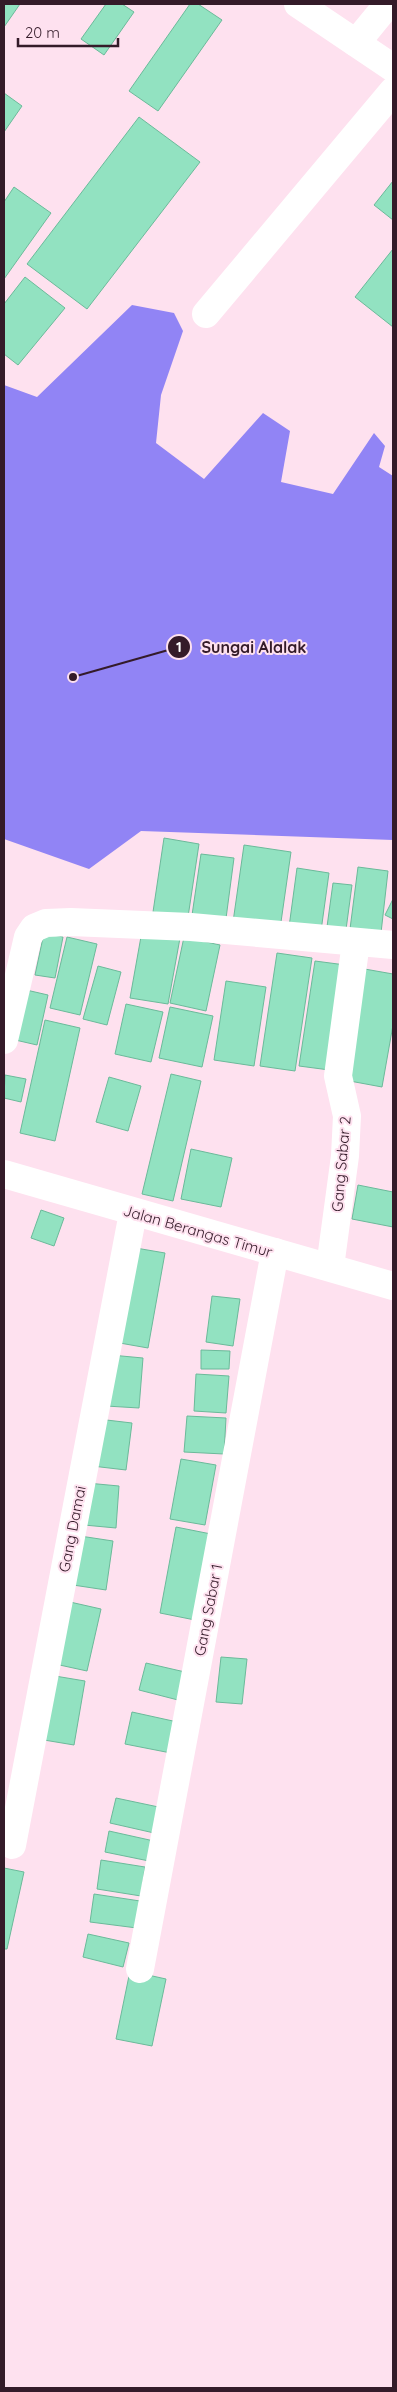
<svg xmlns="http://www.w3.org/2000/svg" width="397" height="2392" viewBox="0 0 397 2392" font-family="Quicksand,sans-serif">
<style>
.water{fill:#9184f5}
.building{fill:#92e2c1;stroke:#6bba9a}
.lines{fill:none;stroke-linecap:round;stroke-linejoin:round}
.minor{stroke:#fff;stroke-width:28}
.primary{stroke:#fff;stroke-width:28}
.labels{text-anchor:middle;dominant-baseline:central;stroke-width:4;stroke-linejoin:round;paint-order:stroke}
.street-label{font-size:15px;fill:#341b29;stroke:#fee1ef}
.leader{fill:none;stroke:#341b29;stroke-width:2}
.callout-dot{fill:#341b29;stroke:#fee1ef;stroke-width:2}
.mark-label{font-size:15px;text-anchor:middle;font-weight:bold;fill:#fff}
.callout-label{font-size:16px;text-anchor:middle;font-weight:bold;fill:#341b29;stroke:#fee1ef;stroke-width:4;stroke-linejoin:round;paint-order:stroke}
</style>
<rect width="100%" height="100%" fill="#fee1ef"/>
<!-- water -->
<path class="water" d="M132,305L174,313L183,331L161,395L156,443L204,479L263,413L290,431L281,482L333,494L374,433L385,446L379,467L393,476V840L141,831L89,869L4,839V385L37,397Z"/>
<!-- building -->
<path class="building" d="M4,4H20L4,27Z
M106,4H122L134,12L104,55L81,39Z
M190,4H198L222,20L158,111L129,91Z
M4,93L22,106L4,132Z
M139,117L200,162L87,309L27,264Z
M393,181V220L374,205Z
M14,187L51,213L4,279V202Z
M393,249V327L355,297Z
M25,277L65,308L18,365L4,354V304Z
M164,838L199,844L188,917L153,912Z
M244,845L291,852L280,929L233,922Z
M201,854L234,858L225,926L191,922Z
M358,867L388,871L381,933L350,929Z
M297,868L329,873L321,931L289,927Z
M333,883L352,885L345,937L326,934Z
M393,899V919L385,915Z
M142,931L180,938L168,1004L130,998Z
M44,933L63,937L55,978L35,975Z
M67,937L97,944L80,1015L50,1008Z
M184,937L220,945L206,1011L170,1003Z
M277,953L312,958L295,1071L260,1066Z
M315,961L353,966L337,1071L299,1066Z
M98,966L121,972L107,1025L83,1019Z
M359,968L393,974V1025L382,1087L339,1079Z
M226,981L266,987L254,1066L214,1060Z
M22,989L48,995L37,1045L11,1039Z
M126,1004L163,1012L151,1062L115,1054Z
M170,1007L213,1016L202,1067L159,1058Z
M45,1020L80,1028L55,1141L20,1133Z
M171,1074L201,1081L173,1201L142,1194Z
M5,1075L26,1079L21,1102L4,1098Z
M109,1077L141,1086L128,1131L96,1122Z
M191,1149L232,1158L221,1207L181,1199Z
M358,1185L393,1192V1227L352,1219Z
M41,1210L64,1218L54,1246L31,1238Z
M130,1247L165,1253L148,1348L114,1342Z
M212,1296L240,1299L233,1346L206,1342Z
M201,1350L230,1351L229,1369H201Z
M111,1355L143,1358L139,1408L106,1406Z
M196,1374L229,1376L226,1413L194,1411Z
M187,1416L226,1418L224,1454L184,1452Z
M98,1419L132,1423L126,1470L92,1466Z
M181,1459L216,1465L205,1525L170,1519Z
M87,1483L119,1486L116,1528L84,1525Z
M176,1527L211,1534L195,1620L160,1613Z
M80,1536L113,1541L106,1590L73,1585Z
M70,1602L101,1609L87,1671L55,1664Z
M221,1657L247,1659L242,1704L216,1702Z
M146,1663L185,1672L178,1700L139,1690Z
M49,1675L85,1681L74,1745L38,1739Z
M132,1712L182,1723L176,1754L125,1744Z
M116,1798L168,1809L163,1835L110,1823Z
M109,1831L154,1841L149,1861L105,1852Z
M101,1860L145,1867L141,1896L97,1889Z
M4,1868L24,1872L7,1949H4Z
M94,1894L140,1901L137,1928L90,1922Z
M88,1934L129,1943L123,1967L83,1957Z
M130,1971L166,1979L152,2046L116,2039Z"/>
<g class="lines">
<!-- minor -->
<path class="minor" d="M356,43L388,4
M206,314L393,91
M4,1040L28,937L34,928L46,923L71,922L191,927L393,945
M330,1267L345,1156L347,1116L338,1076L356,942
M12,1845L133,1213
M140,1969L275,1252"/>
<!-- primary -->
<path class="primary" d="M298,4L393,68
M4,1174L393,1286"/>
</g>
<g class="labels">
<!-- street labels -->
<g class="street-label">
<text transform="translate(341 1164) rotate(-85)">Gang Sabar 2</text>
<text transform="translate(198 1231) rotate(16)">Jalan Berangas Timur</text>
<text transform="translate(72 1529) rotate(-79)">Gang Damai</text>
<text transform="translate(208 1610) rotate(-79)">Gang Sabar 1</text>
</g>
</g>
<!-- callouts -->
<path class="leader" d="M73 677L179 647"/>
<g class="callout-dot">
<circle cx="73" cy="677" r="5"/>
<circle cx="179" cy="647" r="12"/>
</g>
<g class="mark-label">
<text x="179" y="652">1</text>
</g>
<g class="callout-label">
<text x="254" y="653">Sungai Alalak</text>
</g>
<!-- border -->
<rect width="397" height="2392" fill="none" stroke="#341b29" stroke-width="10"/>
<!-- scale -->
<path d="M18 38v8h100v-8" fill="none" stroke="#341b29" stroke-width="2.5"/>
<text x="25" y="38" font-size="15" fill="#341b29" stroke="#fee1ef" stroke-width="4" paint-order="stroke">20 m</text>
</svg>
